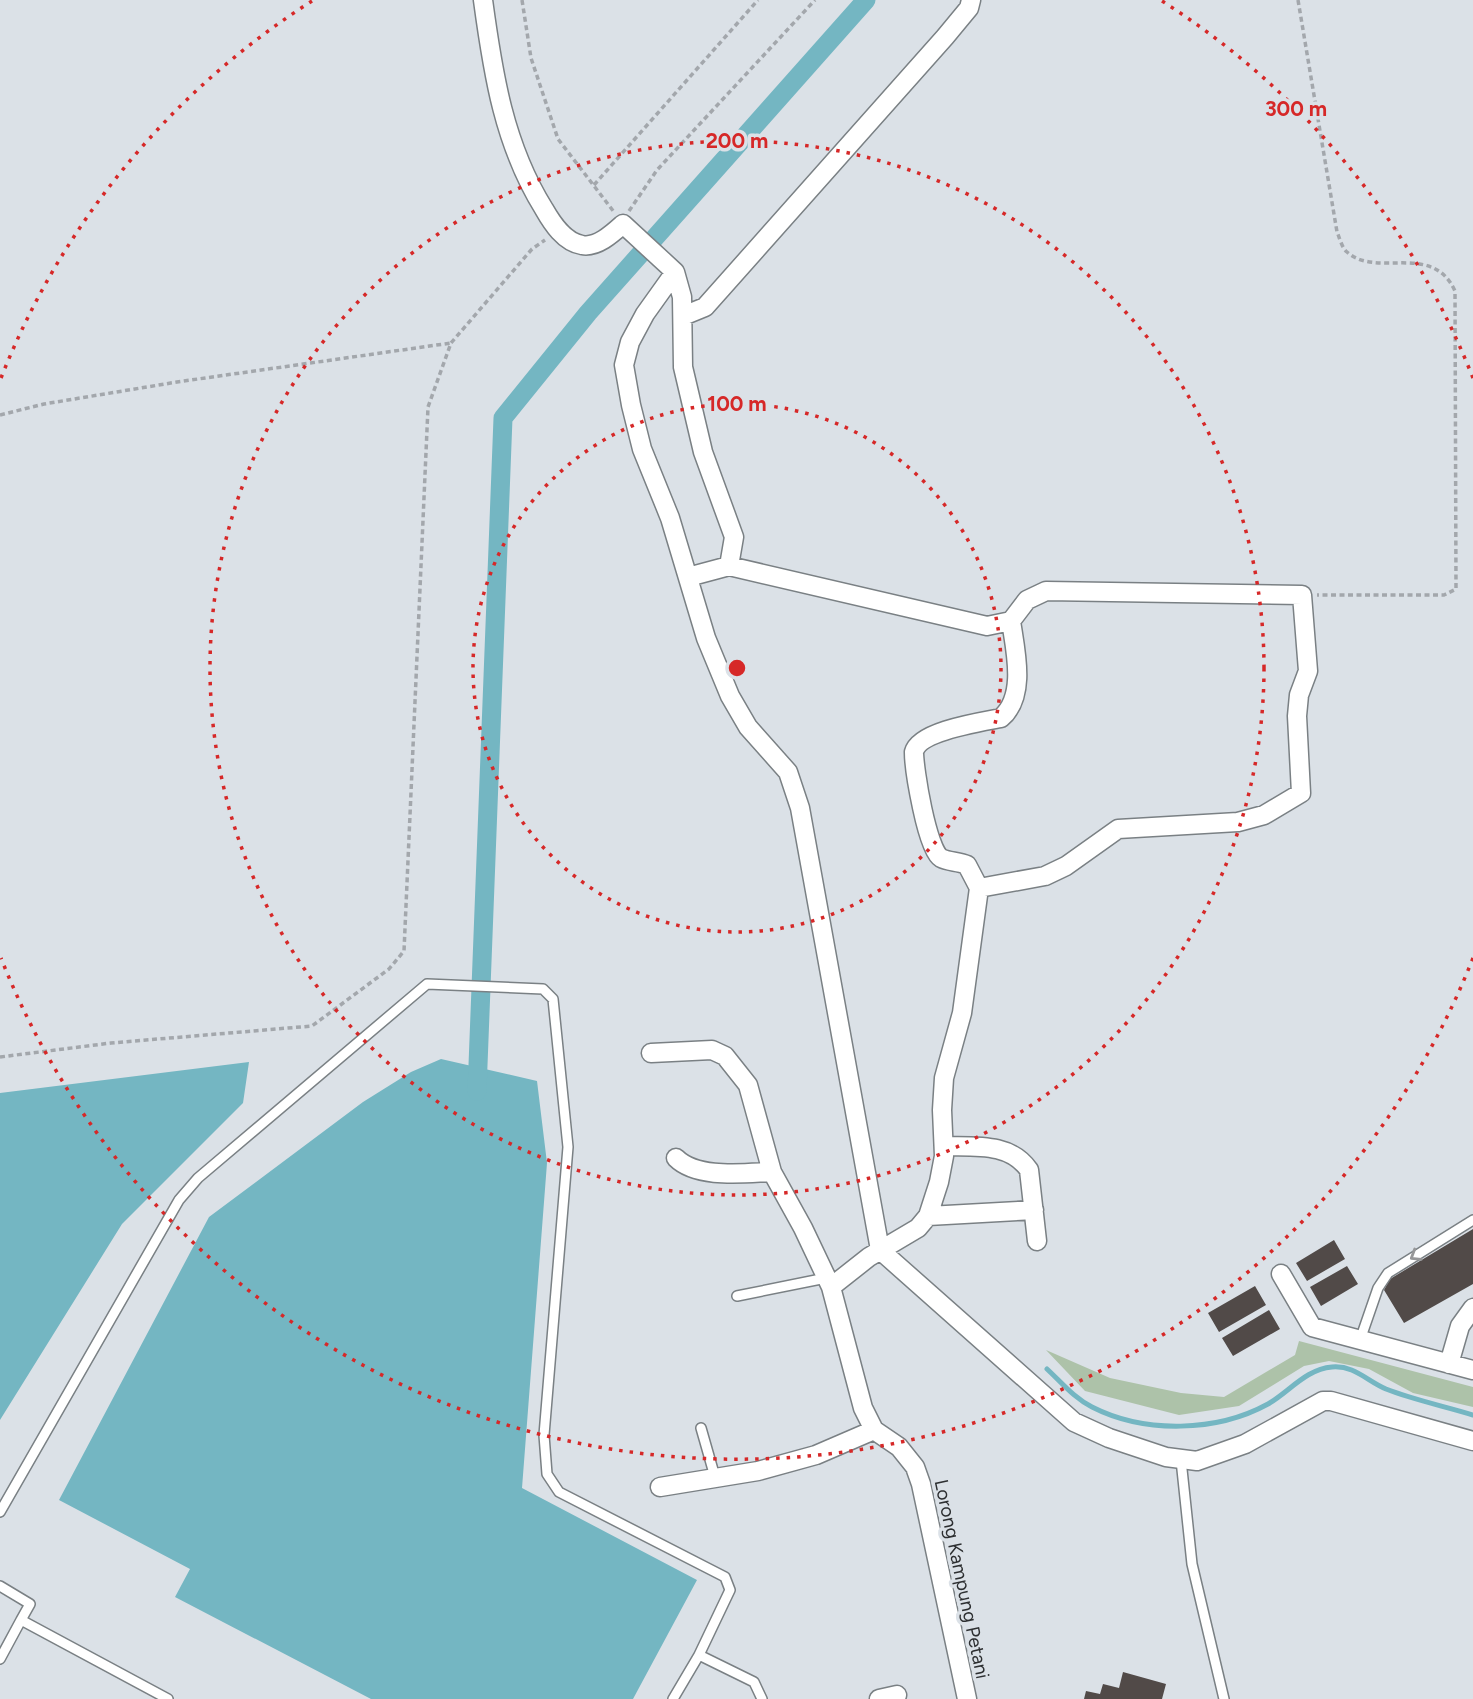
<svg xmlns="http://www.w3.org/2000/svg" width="1473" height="1699" viewBox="0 0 1473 1699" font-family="Figtree,sans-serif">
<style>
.green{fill:#adc2a9}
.water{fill:#74b6c2}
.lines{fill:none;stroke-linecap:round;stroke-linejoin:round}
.stream{stroke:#74b6c2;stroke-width:5}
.canal{stroke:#74b6c2;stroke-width:19}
.building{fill:#514a48}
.lane-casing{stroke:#7a8084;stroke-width:12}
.street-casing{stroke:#7a8084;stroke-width:21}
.path{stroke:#a3a7ac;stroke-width:3.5;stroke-dasharray:5 3.5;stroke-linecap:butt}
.lane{stroke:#fff;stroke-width:9}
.street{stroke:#fff;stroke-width:18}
.oneway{stroke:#969798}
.ring{fill:none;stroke:#d62828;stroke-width:3.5;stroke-dasharray:3.5 7}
.labels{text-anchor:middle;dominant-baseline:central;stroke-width:7;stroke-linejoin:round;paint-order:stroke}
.street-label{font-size:19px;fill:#2d2f31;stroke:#dbe1e7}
.centre{fill:#d62828;stroke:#dbe1e7;stroke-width:3.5}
.ring-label{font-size:21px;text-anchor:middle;font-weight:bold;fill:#d62828;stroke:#dbe1e7;stroke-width:7;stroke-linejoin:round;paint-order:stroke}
</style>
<rect width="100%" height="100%" fill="#dbe1e7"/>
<!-- green -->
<path class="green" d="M1299,1341L1473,1387V1407L1413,1393L1369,1369L1329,1361L1304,1366L1239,1406L1179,1415L1085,1391L1046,1350L1110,1378L1181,1393L1224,1397L1295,1355Z"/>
<!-- water -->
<path class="water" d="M441,1059L537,1081L547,1163L522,1488L697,1580L633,1699H371L175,1597L190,1569L59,1500L209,1217L363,1102L411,1072Z
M249,1062L243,1103L122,1224L0,1420V1093Z"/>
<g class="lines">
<!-- stream -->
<path class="stream" d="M1047,1369C1062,1383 1074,1398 1092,1407C1145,1434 1217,1432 1268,1404C1289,1392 1306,1369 1332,1367C1354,1365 1367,1381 1386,1389C1414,1400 1444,1406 1473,1415"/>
<!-- canal -->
<path class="canal" d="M477,1091L503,418L588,313L866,0"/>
</g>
<!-- building -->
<path class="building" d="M1473,1229V1284L1404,1323L1384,1290L1390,1279Z
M1334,1240L1345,1259L1307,1281L1296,1263Z
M1347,1266L1358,1284L1321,1306L1310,1287Z
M1255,1286L1266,1305L1219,1332L1208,1313Z
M1269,1310L1280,1329L1233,1356L1222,1338Z
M1123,1672L1166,1684L1162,1699H1084L1086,1691L1100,1694L1103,1684L1119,1688Z"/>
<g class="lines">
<defs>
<path id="lane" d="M737,1296L826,1278
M1360,1340L1378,1288L1388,1273L1473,1220
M701,1428L715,1477
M1181,1460L1192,1564L1224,1699
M0,1512L179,1200L198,1178L427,984L543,989L553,999L568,1147L544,1435L547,1474L559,1492L725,1577L730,1590L699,1655
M0,1586L30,1604L21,1620L168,1699
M0,1659L21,1620
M673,1699L699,1655L754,1682L762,1699"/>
<path id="street" d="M483,0C493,74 504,145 544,209C552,223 564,242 582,245C597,248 613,233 623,224L675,272L682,297L683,367L703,452L734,537L729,566
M675,272L645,314L630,342L624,365L631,405L642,449L670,518L706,638L730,696L748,727L788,772L800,808L880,1250L1074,1422L1109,1438L1166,1457L1197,1461L1245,1444L1323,1401H1331L1473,1441
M683,316L705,307L945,37L969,8L971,0
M688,577L729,566L987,626L1011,621L1027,600L1046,591L1302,595L1308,671L1299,695L1297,716L1301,793L1264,815L1238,822L1118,829L1066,866L1045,876L979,888
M651,1053L712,1050L725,1056L748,1085L772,1172L803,1228L831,1287L863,1408L874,1430L899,1447L915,1467L921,1484L967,1699
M944,1146C974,1147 1010,1142 1029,1170L1037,1241
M676,1158C697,1179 744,1173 772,1172
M928,1216L1034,1210
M1281,1274L1312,1327L1473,1370
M831,1287L869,1257L918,1228L928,1216L939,1182L944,1156L942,1110L944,1078L962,1013L979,888L967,865C959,861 948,862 941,858C927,850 914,769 914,752C919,731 981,722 1001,718C1027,696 1015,649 1011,621
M1449,1364L1460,1326L1473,1308
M660,1487L758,1471L816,1455L874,1430
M879,1699L897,1695"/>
</defs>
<!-- lane casing -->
<use href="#lane" class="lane-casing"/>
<!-- street casing -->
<use href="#street" class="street-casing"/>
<!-- path -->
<path class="path" d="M522,0L531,58L558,139L614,212
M1298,0L1337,232C1340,239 1342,248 1347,252C1377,279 1432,241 1455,291L1456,589L1444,595H1317
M594,185L758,0
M629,211L657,170L815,0
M0,415L44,404L177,382L451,343
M0,1057L111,1043L312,1026L389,969L404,951L428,407L451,343L532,249L545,240"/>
<!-- lane -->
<use href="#lane" class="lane"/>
<!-- street -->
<use href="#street" class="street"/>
</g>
<!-- one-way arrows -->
<defs><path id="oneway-chevron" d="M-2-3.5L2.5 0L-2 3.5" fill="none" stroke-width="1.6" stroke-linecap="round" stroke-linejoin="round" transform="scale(1.75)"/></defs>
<use class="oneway" href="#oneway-chevron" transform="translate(1415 1256) rotate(148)"/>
<!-- distance rings -->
<g class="ring">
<circle cx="737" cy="668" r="264"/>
<circle cx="737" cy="668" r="527"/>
<path d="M1473 958A791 791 0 0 1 1 958M1 378A791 791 0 0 1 312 1M1162 1A791 791 0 0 1 1473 378"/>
</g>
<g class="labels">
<!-- street labels -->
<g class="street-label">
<text transform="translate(962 1579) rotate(78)">Lorong Kampung Petani</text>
</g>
</g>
<circle cx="737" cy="668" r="10" class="centre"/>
<g class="ring-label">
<text x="1296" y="116">300 m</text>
<text x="737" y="148">200 m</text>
<text x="737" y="411">100 m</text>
</g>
</svg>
